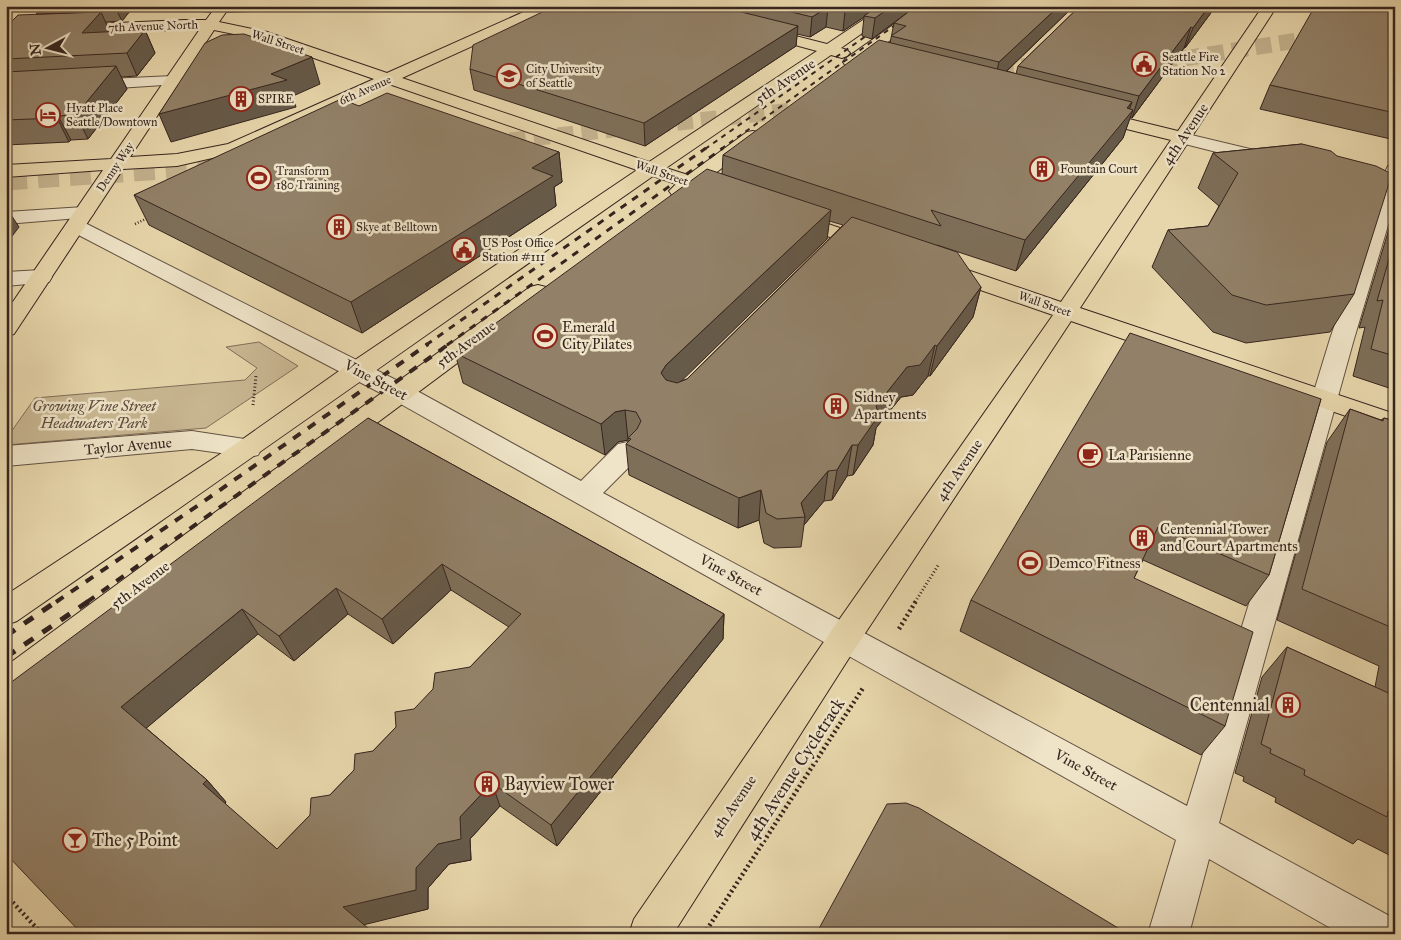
<svg xmlns="http://www.w3.org/2000/svg" width="1401" height="940" viewBox="0 0 1401 940" font-family="'IM FELL Great Primer',serif">
<style>
.green{fill:#c9b893;stroke:#806e59}
.lines{fill:none;stroke-linecap:round;stroke-linejoin:round}
.highway-tunnel-far1{stroke:#c4b38f;stroke-width:16;stroke-dasharray:16 8;stroke-linecap:butt}
.highway-tunnel{stroke:#c4b38f;stroke-width:21;stroke-dasharray:21 11;stroke-linecap:butt}
.minor-casing{stroke:#625142;stroke-width:2}
.major-casing{stroke:#36251f;stroke-width:2}
.path-far2{stroke:#36251f;stroke-width:2.5;stroke-dasharray:1 2;stroke-linecap:butt}
.path-far1{stroke:#36251f;stroke-width:3;stroke-dasharray:1 2.5;stroke-linecap:butt}
.path{stroke:#36251f;stroke-width:4.5;stroke-dasharray:2 3;stroke-linecap:butt}
.minor{fill:#efe4c8;fill-rule:evenodd}
.major{fill:#e7d6ab;fill-rule:evenodd}
.rail-far3{stroke:#36251f;stroke-width:2;stroke-dasharray:5 5;stroke-linecap:butt}
.rail-far2{stroke:#36251f;stroke-width:3;stroke-dasharray:7 7;stroke-linecap:butt}
.rail-far1{stroke:#36251f;stroke-width:4;stroke-dasharray:9 9;stroke-linecap:butt}
.rail{stroke:#36251f;stroke-width:5;stroke-dasharray:11 11;stroke-linecap:butt}
.wall{fill:#7e6f59;stroke:#36251f;fill-rule:evenodd}
.shaded-wall{fill:#665a49;stroke:#36251f}
.building{fill:#928168;stroke:#36251f;fill-rule:evenodd}
.labels{text-anchor:middle;dominant-baseline:central;stroke-width:5;stroke-linejoin:round;paint-order:stroke}
.far-street-label{font-size:12px;fill:#36251f;stroke:#efe4c8}
.far-poi-label{font-size:12px;fill:#36251f;stroke:#efe4c8;text-anchor:start}
.street-label{font-size:15px;fill:#36251f;stroke:#efe4c8}
.poi-label{font-size:15px;fill:#36251f;stroke:#efe4c8;text-anchor:start}
.park-label{font-size:15px;font-style:italic;fill:#5b4a3c;stroke:#efe4c8}
.near-poi-label{font-size:18px;fill:#36251f;stroke:#efe4c8;text-anchor:start}
.near-street-label{font-size:18px;fill:#36251f;stroke:#efe4c8}
</style>
<rect width="100%" height="100%" fill="#e7d6ab"/>
<filter id="stains"><feTurbulence type="fractalNoise" baseFrequency=".004" numOctaves="4"/><feColorMatrix values="0 0 0 0 .2 0 0 0 0 .09 0 0 0 0 .02 0 0 0 .5 -.17"/></filter>
<radialGradient id="worn" r=".72"><stop offset=".6" stop-color="#630" stop-opacity="0"/><stop offset="1" stop-color="#630" stop-opacity=".3"/></radialGradient>
<!-- green -->
<path class="green" d="M259,342L298,366L206,428L6,445V439L35,398L245,380L257,368L226,347Z"/>
<g class="lines">
<!-- highway-tunnel-far1 -->
<path class="highway-tunnel-far1" d="M1137,66L1395,25
M974,73L1055,62
M486,143L816,108"/>
<!-- highway-tunnel -->
<path class="highway-tunnel" d="M6,180L232,164"/>
<defs>
<path id="minor" d="M173,76L179,78L181,81L179,84L87,90L81,88L79,85L81,82L87,80Z
M1183,133L1279,156L1281,160L1279,164L1272,166L1177,142L1174,138L1177,134Z
M1395,164V202L1354,339L1219,823L1395,919V934H1341L1209,859L1189,934H1148L1176,840L390,398L69,230L66,226L69,222L76,220L83,222L408,386L581,481L618,444L628,442L638,444L641,451L638,458L603,493L1187,806L1330,339L1386,170L1388,166Z
M84,207L91,209L94,213L91,217L6,224V212Z
M41,270L49,272L52,277L49,282L6,286V272Z
M192,431L258,441L262,448L258,455L249,457L192,449L6,466V446Z"/>
<path id="major" d="M199,6H282L275,10L226,12L219,22L267,32L387,73L537,6H556L554,9L402,78L649,162L817,51L755,34L753,31L755,28L760,27L827,44L884,6H901L841,48L847,50L850,53L847,56L842,58L831,55L666,168L688,175L747,132L753,131L759,132L762,136L759,140L705,181L731,190L734,194L731,198L724,200L693,190C686,195 681,197 672,195L669,191L676,184L653,176C441,324 230,474 17,621L6,625V595L240,441L349,364L637,170L389,84L239,152L177,166L123,169L14,334L6,336V312L103,170L6,177V165L111,159L200,29L6,36V28L184,20H206L212,12L200,11ZM214,30L259,39L374,79L228,144L177,154L130,157Z
M920,6H936L857,65H845L843,62L845,59Z
M1263,6H1277L1080,308L1395,414V433L1071,321L856,647L673,934H629L634,919L834,627L1053,315L934,274L931,269L934,264L942,263L950,264L1061,302L1171,140L1086,119L1083,115L1086,111L1092,110L1178,131Z
M793,212L878,241L881,245L878,249L871,251L786,222L783,218L786,214Z
M538,285L546,287L549,292L546,297L256,513L18,697L6,701V666L236,497L530,287Z"/>
</defs>
<!-- minor casing -->
<use href="#minor" class="minor-casing"/>
<!-- major casing -->
<use href="#major" class="major-casing"/>
<!-- path-far2 -->
<path class="path-far2" d="M135,224L150,217"/>
<!-- path-far1 -->
<path class="path-far1" d="M253,405L256,376
M915,602L939,564"/>
<!-- path -->
<path class="path" d="M899,629L916,601
M6,895L42,934
M704,934L863,688"/>
<!-- minor -->
<use href="#minor" class="minor"/>
<!-- major -->
<use href="#major" class="major"/>
<!-- rail-far3 -->
<path class="rail-far3" d="M705,149L876,29
M721,149L922,6"/>
<!-- rail-far2 -->
<path class="rail-far2" d="M426,345L706,148
M447,345L723,148"/>
<!-- rail-far1 -->
<path class="rail-far1" d="M56,602L200,504L428,344
M87,602L449,344"/>
<!-- rail -->
<path class="rail" d="M6,636L57,601
M6,657L89,601"/>
</g>
<!-- wall -->
<path class="wall" d="M134,6L122,21L105,22L110,32L145,30L155,53L137,76L121,77L127,89L88,139L71,140L69,142L6,145V24L37,15Z
M555,6H1074L1007,71L1016,74L1018,66L1080,6H1216L1185,48H1184L1132,118L1130,117L1123,138L1016,271L937,245L981,287L973,317L930,376H928L913,395L901,397L876,428L873,445L853,475L847,476L832,500L824,501L804,525L801,547L774,548L764,543L759,520L738,528L629,475L626,444L629,442L628,440L618,442L605,455L463,383L455,353L722,174L723,155L890,43L894,23L911,10L872,39L862,36L864,17L843,31L826,27L810,37L797,34L796,46L645,146L474,90L470,69ZM829,221L843,225L687,379L680,381L827,239Z
M1395,6V140L1260,109L1270,85Z
M359,106L559,152L562,182L554,187L556,206L362,333L149,225L134,195Z
M1302,144L1354,294L1330,332L1246,343L1213,332L1152,267L1168,230L1208,226L1219,206L1198,188L1213,153Z
M1395,209V390L1353,376L1365,327L1359,328Z
M1321,399L1269,575L1246,606L1143,560L1134,578L1225,726L1201,755L960,631L971,600Z
M1350,409L1381,420L1384,418L1395,421V858L1358,839L1353,844L1275,802L1276,798L1243,781L1244,777L1235,773L1262,677L1287,647L1375,687L1379,666L1277,620L1327,442Z
M368,418L724,614L723,639L557,846L500,806L470,839L471,860L449,864L428,888V909L364,924L6,854ZM451,590L509,627L470,667L414,709L277,849L225,804L226,802L207,780L146,728L258,634L294,661L348,614L393,644Z"/>
<!-- shaded-wall -->
<path class="shaded-wall" d="M121,6H134L122,21L117,11Z
M853,6H880L864,16V17L843,31L845,11Z
M892,6H916L872,39L875,18Z
M1059,6H1074L994,83L999,62Z
M1209,6H1216L1185,48L1193,28Z
M828,7L826,27L810,37L812,17Z
M101,12L111,34L93,55L82,33Z
M798,26L796,46L645,146L644,123Z
M1191,27L1184,48L1132,118L1139,96Z
M145,30L155,53L137,76L127,53Z
M312,57L320,84L293,96L296,107L171,142L159,114L271,74Z
M116,66L127,89L88,139L76,115Z
M1132,102L1127,116L1133,110L1123,138L1016,271L1025,240Z
M58,116L71,140L69,142L57,118Z
M559,152L562,182L554,187L556,206L362,333L351,302L532,168Z
M6,207L19,227L10,239L12,241L6,248Z
M831,210L827,239L667,395L661,373L666,365Z
M981,287L973,317L930,376L937,346Z
M935,345L928,376L913,395L901,397L876,428L873,445L853,475L858,445L876,406L907,367Z
M625,410L628,440L618,442L605,455L601,424L615,412Z
M852,445L847,476L832,500L837,470Z
M828,471L824,501L804,525L805,517L801,503Z
M761,490L759,520L738,528L739,498Z
M442,564L451,590L393,644L382,619Z
M336,588L348,614L294,661L279,636Z
M242,609L258,634L143,731L121,707Z
M724,614L723,639L557,846L551,825Z
M207,780L226,802L222,806L203,784Z
M492,783L500,806L470,839L471,860L449,864L428,888V909L359,926L343,907L416,868L460,817Z"/>
<!-- building -->
<path class="building" d="M45,6H121L117,11L36,14Z
M555,6H717L798,26L644,123L470,69L473,45Z
M767,6H853L845,11L828,7L812,17Z
M878,6H892L875,18L864,16Z
M916,6H1059L999,62L891,36L906,26L894,23Z
M1080,6H1209L1193,28L1191,27L1139,96L1018,66Z
M1315,6H1395V113L1270,85Z
M101,12L82,33L145,30L127,53L6,59V24H9L18,15Z
M244,34L312,57L271,74L287,80L159,114L205,43L222,35Z
M879,40L1132,102L1127,108L1133,110L1025,240L931,210L941,226L723,155Z
M116,66L76,115L58,116L57,118L6,120V72Z
M387,93L559,152L532,168L553,176L351,302L134,195L341,99L359,106Z
M1302,144L1331,151L1337,156L1376,166L1392,174L1354,294L1266,305L1232,295L1168,230L1208,226L1238,173L1213,153Z
M707,169L831,210L666,365L661,373L666,380L677,383L687,379L852,217L957,252L981,287L937,346L935,345L920,365L907,367L876,406L879,415L858,445H852L837,470L828,471L801,503L805,517L777,519L766,513L761,490L739,498L626,444L631,439L628,438L637,429L641,421L636,412L625,410L615,412L601,424L455,353Z
M1395,238V356L1371,349L1383,300L1377,301Z
M1130,333L1321,399L1269,575L1158,527L1134,578L1253,632L1225,726L971,600Z
M1350,409L1383,421L1384,418L1395,421V629L1302,589Z
M368,418L724,614L551,825L492,783L460,817L461,839L438,844L416,868V890L343,907L375,934H82L6,854V686ZM442,564L521,614L470,667L435,673L433,689L414,709L395,712L396,727L373,751L355,754L354,770L330,795L311,798L310,815L277,849L203,784L207,780L121,707L242,609L279,636L336,588L382,619Z
M1287,647L1395,696V814L1388,811L1387,817L1304,775L1305,770L1270,753L1271,749L1261,744Z
M906,803L919,808L1128,934H816L887,804Z"/>
<!-- icons -->
<defs>
<symbol id="civic-ring" viewBox="-11 -11 22 22"><circle r="9.5" fill="#efe4c8" stroke="#8f2418" stroke-width="1.5"/><path d="M-.6-6.5H3V-4.5H.6V-3L4-1V1h2V6H-6V1h2V-1L-.6-3ZM-1.2 2.5V6h2.4V2.5Z" fill="#8f2418"/></symbol>
<symbol id="university-ring" viewBox="-11 -11 22 22"><circle r="9.5" fill="#efe4c8" stroke="#8f2418" stroke-width="1.5"/><path d="M0-5L7-2L0 1L-7-2ZM-4 1L0 2.5L4 1V4Q0 6-4 4Z" fill="#8f2418"/></symbol>
<symbol id="building-ring" viewBox="-11 -11 22 22"><circle r="9.5" fill="#efe4c8" stroke="#8f2418" stroke-width="1.5"/><path d="M-4-6H4V6H1V3H-1V6H-4ZM-2.5-4.3h1.7v1.8h-1.7ZM.8-4.3h1.7v1.8H.8ZM-2.5-1h1.7V.8h-1.7ZM.8-1h1.7V.8H.8Z" fill="#8f2418"/></symbol>
<symbol id="hotel-ring" viewBox="-11 -11 22 22"><circle r="9.5" fill="#efe4c8" stroke="#8f2418" stroke-width="1.5"/><path d="M-6-4.5h1.5V1H6V5H4.5V3h-9V5H-6ZM-4 0a1.8 1.8 0 1 1 3.6 0ZM.5 0V-2.5h3Q6-2.5 6 0Z" fill="#8f2418"/></symbol>
<symbol id="stadium-ring" viewBox="-11 -11 22 22"><circle r="9.5" fill="#efe4c8" stroke="#8f2418" stroke-width="1.5"/><path d="M0-5a6.5 5 0 1 0 0 10a6.5 5 0 1 0 0-10ZM-3.5-1.8h7v3.6h-7Z" fill="#8f2418"/></symbol>
<symbol id="cafe-ring" viewBox="-11 -11 22 22"><circle r="9.5" fill="#efe4c8" stroke="#8f2418" stroke-width="1.5"/><path d="M-5.5-4.5H6V0H3Q3 3.5 0 3.5H-2.5Q-5.5 3.5-5.5 0ZM3-3.2v2h1.7v-2ZM-6 4.5H4V6H-6Z" fill="#8f2418"/></symbol>
<symbol id="bar-ring" viewBox="-11 -11 22 22"><circle r="9.5" fill="#efe4c8" stroke="#8f2418" stroke-width="1.5"/><path d="M-6-5H6L.8 .8V4.5H3.5V6h-7V4.5H-.8V.8Z" fill="#8f2418"/></symbol>
</defs>
<g fill-rule="evenodd">
<use href="#civic-ring" x="1130" y="50" width="28" height="28"/>
<use href="#university-ring" x="495" y="62" width="28" height="28"/>
<use href="#building-ring" x="227" y="85" width="28" height="28"/>
<use href="#hotel-ring" x="34" y="101" width="28" height="28"/>
<use href="#building-ring" x="1028" y="155" width="28" height="28"/>
<use href="#stadium-ring" x="245" y="164" width="28" height="28"/>
<use href="#building-ring" x="325" y="213" width="28" height="28"/>
<use href="#civic-ring" x="450" y="236" width="28" height="28"/>
<use href="#stadium-ring" x="531" y="322" width="28" height="28"/>
<use href="#building-ring" x="822" y="392" width="28" height="28"/>
<use href="#cafe-ring" x="1076" y="441" width="28" height="28"/>
<use href="#building-ring" x="1128" y="524" width="28" height="28"/>
<use href="#stadium-ring" x="1016" y="549" width="28" height="28"/>
<use href="#building-ring" x="1274" y="691" width="28" height="28"/>
<use href="#building-ring" x="473" y="770" width="28" height="28"/>
<use href="#bar-ring" x="61" y="826" width="28" height="28"/>
</g>
<g class="labels">
<!-- far-street labels -->
<g class="far-street-label">
<text transform="translate(153 26) rotate(-2)">7th Avenue North</text>
<text transform="translate(278 42) rotate(18)">Wall Street</text>
<text transform="translate(365 90) rotate(-24)">6th Avenue</text>
<text transform="translate(115 167) rotate(-56)">Denny Way</text>
<text transform="translate(662 173) rotate(19)">Wall Street</text>
<text transform="translate(1045 304) rotate(19)">Wall Street</text>
</g>
<!-- far-poi labels -->
<g class="far-poi-label">
<text x="1162" y="57">Seattle Fire<tspan x="1162" dy="14">Station No 2</tspan></text>
<text x="526" y="69">City University<tspan x="526" dy="14">of Seattle</tspan></text>
<text x="258" y="99">SPIRE</text>
<text x="66" y="108">Hyatt Place<tspan x="66" dy="14">Seattle/Downtown</tspan></text>
<text x="1060" y="169">Fountain Court</text>
<text x="276" y="171">Transform<tspan x="276" dy="14">180 Training</tspan></text>
<text x="356" y="227">Skye at Belltown</text>
<text x="482" y="243">US Post Office<tspan x="482" dy="14">Station #111</tspan></text>
</g>
<!-- street labels -->
<g class="street-label">
<text transform="translate(785 81) rotate(-34)">5th Avenue</text>
<text transform="translate(1185 134) rotate(-56)">4th Avenue</text>
<text transform="translate(466 344) rotate(-36)">5th Avenue</text>
<text transform="translate(376 380) rotate(28)">Vine Street</text>
<text transform="translate(128 446) rotate(-5)">Taylor Avenue</text>
<text transform="translate(959 470) rotate(-56)">4th Avenue</text>
<text transform="translate(731 575) rotate(29)">Vine Street</text>
<text transform="translate(140 585) rotate(-37)">5th Avenue</text>
<text transform="translate(1086 770) rotate(29)">Vine Street</text>
<text transform="translate(733 806) rotate(-56)">4th Avenue</text>
</g>
<!-- poi labels -->
<g class="poi-label">
<text x="562" y="327">Emerald<tspan x="562" dy="17">City Pilates</tspan></text>
<text x="854" y="397">Sidney<tspan x="854" dy="17">Apartments</tspan></text>
<text x="1108" y="455">La Parisienne</text>
<text x="1160" y="529">Centennial Tower<tspan x="1160" dy="17">and Court Apartments</tspan></text>
<text x="1048" y="563">Demco Fitness</text>
</g>
<!-- park labels -->
<g class="park-label">
<text x="94" y="406">Growing Vine Street<tspan x="94" dy="17">Headwaters Park</tspan></text>
</g>
<!-- near-poi labels -->
<g class="near-poi-label">
<text x="1270" y="705" text-anchor="end">Centennial</text>
<text x="504" y="784">Bayview Tower</text>
<text x="92" y="840">The 5 Point</text>
</g>
<!-- near-street labels -->
<g class="near-street-label">
<text transform="translate(795 769) rotate(-57)">4th Avenue Cycletrack</text>
</g>
</g>
<!-- margin -->
<rect width="1401" height="940" fill="none" stroke="#e7d6ab" stroke-width="25"/>
<rect x="8" y="8" width="1386" height="925" fill="none" stroke="#36251f" stroke-width="2.5"/>
<rect x="12" y="12" width="1376" height="915" fill="none" stroke="#36251f"/>
<!-- north arrow -->
<g transform="translate(48 48) rotate(263)" stroke="#efe4c8" stroke-width="4" paint-order="stroke">
<path d="M0-4L9 19L0 12L-9 19Z" fill="#36251f"/>
<text y="-8" font-size="14" font-weight="bold" text-anchor="middle" fill="#36251f">N</text>
</g>
<rect width="100%" height="100%" filter="url(#stains)"/>
<rect width="100%" height="100%" fill="url(#worn)"/>
</svg>
